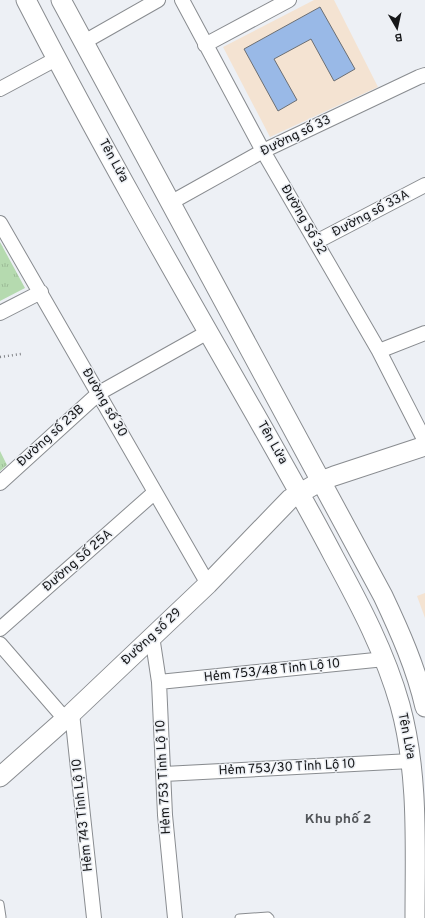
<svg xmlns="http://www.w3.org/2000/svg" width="425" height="918" viewBox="0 0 425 918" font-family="Overpass,sans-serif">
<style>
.education{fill:#f4e3d2}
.grass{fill:url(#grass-tufts)}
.building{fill:#99b9e7;stroke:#6c6f73}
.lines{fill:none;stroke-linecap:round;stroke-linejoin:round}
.lane-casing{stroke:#898c90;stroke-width:9}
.street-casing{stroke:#898c90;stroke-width:16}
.secondary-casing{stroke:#898c90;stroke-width:21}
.path{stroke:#828488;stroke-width:2.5;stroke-dasharray:1 3;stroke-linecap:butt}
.lane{stroke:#fff;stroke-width:7}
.street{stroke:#fff;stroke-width:14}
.secondary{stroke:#fff;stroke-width:19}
.labels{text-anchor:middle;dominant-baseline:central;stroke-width:3;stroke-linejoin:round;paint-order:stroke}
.street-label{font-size:13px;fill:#161719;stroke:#edf0f5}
.neighbourhood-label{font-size:14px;font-weight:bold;fill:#53565a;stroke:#edf0f5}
</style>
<defs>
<pattern id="grass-tufts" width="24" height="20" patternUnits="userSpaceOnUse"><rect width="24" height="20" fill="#b5daaf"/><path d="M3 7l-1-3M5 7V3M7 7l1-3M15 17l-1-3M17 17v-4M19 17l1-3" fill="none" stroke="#9bba96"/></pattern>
</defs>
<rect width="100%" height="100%" fill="#edf0f5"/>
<!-- education -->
<path class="education" d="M314,0H334L378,87L270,137L223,47Z
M425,593V618L417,596Z"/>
<!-- grass -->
<path class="grass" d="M0,242L25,288L0,301Z
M0,451L7,465L0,471Z"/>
<!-- building -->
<path class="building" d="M320,7L355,69L334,81L311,39L274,59L297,100L278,111L244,49Z"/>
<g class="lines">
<defs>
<path id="lane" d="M0,904L2,917
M239,918L268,916L270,918"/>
<path id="street" d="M182,0L263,151L379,351L425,441
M84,42L158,0
M205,45L289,0
M0,89L56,59
M170,203L263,151L419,77L425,75
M0,223L208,584
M316,242L425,185
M0,313L41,292
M379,351L425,333
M0,483L99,393L208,332
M0,629L155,492
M152,636L159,682L165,815L175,918
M0,644L65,719
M159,682L385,659
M72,713L94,918
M164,774L411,761"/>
<path id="secondary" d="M26,0C98,140 177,278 255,414C282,462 309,509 334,557C360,605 385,652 400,705C419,774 415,847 415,918
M61,0L383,596C400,632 416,668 425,707
M0,777L72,713L208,584L290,499L321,481L334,476L425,446"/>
</defs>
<!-- lane casing -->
<use href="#lane" class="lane-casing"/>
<!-- street casing -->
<use href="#street" class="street-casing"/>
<!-- secondary casing -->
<use href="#secondary" class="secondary-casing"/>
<!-- path -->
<path class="path" d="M0,357L21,354"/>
<!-- lane -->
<use href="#lane" class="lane"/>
<!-- street -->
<use href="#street" class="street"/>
<!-- secondary -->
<use href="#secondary" class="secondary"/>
</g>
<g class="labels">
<!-- street labels -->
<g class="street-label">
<text transform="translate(296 136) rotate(-26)">Đường số 33</text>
<text transform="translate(113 161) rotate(61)">Tên Lửa</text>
<text transform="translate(371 214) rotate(-28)">Đường số 33A</text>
<text transform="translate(303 220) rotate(60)">Đường Số 32</text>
<text transform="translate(104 403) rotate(60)">Đường số 30</text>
<text transform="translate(51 436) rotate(-42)">Đường số 23B</text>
<text transform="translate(272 443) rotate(60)">Tên Lửa</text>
<text transform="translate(78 561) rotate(-41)">Đường Số 25A</text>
<text transform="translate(152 637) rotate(-43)">Đường số 29</text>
<text transform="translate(272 671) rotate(-6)">Hẻm 753/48 Tỉnh Lộ 10</text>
<text transform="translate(406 736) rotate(79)">Tên Lửa</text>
<text transform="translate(287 768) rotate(-3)">Hẻm 753/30 Tỉnh Lộ 10</text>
<text transform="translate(164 777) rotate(-93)">Hẻm 753 Tỉnh Lộ 10</text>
<text transform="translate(83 815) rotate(-96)">Hẻm 743 Tỉnh Lộ 10</text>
</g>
<!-- neighbourhood labels -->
<g class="neighbourhood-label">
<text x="338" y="819">Khu phố 2</text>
</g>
</g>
<!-- north arrow -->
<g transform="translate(397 28) rotate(171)" stroke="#edf0f5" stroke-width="3" paint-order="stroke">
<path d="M0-3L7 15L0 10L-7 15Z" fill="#161719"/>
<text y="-6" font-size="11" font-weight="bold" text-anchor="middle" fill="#161719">B</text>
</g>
</svg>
